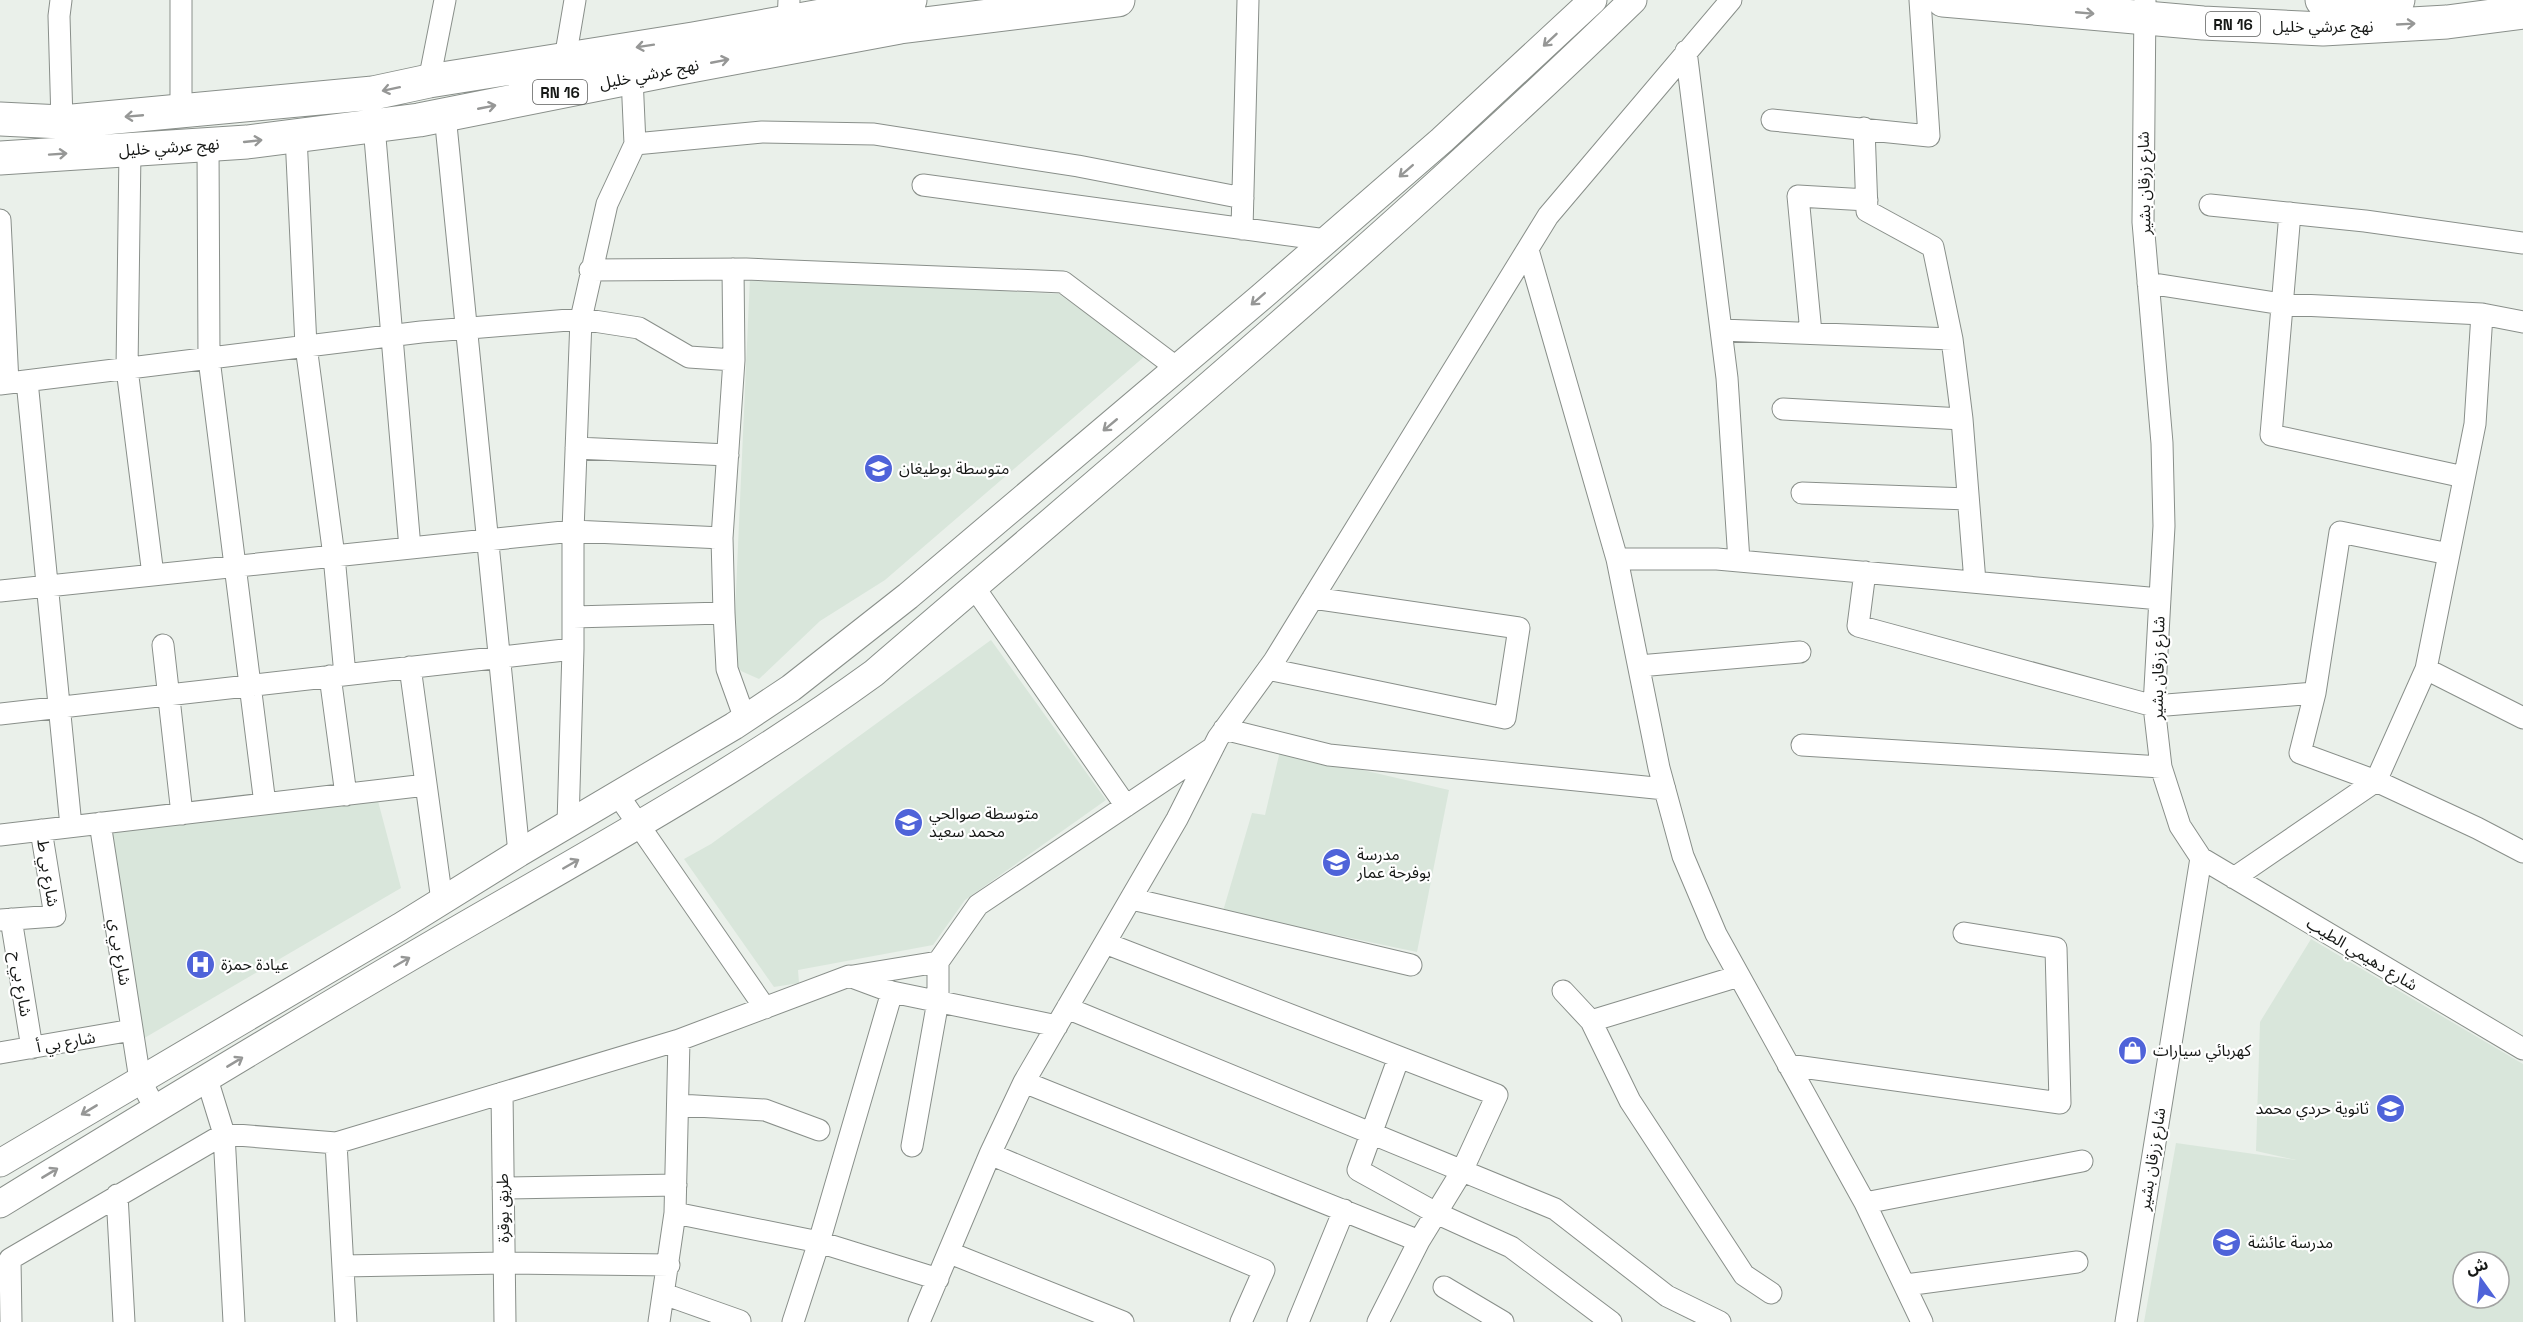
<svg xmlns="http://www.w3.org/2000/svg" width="2523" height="1322" viewBox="0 0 2523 1322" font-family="'Space Grotesk','Noto Sans Arabic',sans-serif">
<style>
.built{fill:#d9e6db;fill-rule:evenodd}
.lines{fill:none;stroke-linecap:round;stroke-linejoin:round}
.minor-casing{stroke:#898f8a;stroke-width:23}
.tertiary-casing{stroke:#898f8a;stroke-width:29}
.trunk-casing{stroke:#898f8a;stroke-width:35}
.minor{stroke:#fff;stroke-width:21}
.tertiary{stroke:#fff;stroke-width:27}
.trunk{stroke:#fff;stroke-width:33}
.oneway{stroke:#969796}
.labels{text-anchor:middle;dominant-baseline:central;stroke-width:4.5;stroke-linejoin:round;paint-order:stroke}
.shield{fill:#fff;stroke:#5c5d5c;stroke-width:1.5}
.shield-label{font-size:15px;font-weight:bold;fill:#161816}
.street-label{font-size:16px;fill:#161816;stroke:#fff}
.poi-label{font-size:16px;fill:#161816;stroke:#fff;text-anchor:start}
</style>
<rect width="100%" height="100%" fill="#eaf0ea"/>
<!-- built -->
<path class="built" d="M750,277L1059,294L1145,356L885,580L820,621L759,679L741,671L733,658Z
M991,640L1106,800L965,900L933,945L798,970L799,983L774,987L684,859L711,844Z
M1280,751L1449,790L1417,952L1223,911L1252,813L1265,815Z
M378,801L401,888L141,1040L110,829Z
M2311,939L2523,1064V1322H2144L2176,1143L2296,1160L2256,1151L2260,1022ZM2463,1262H2499V1298H2463Z"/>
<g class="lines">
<defs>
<path id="minor" d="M61,0L59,16L62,122
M181,0V112
M788,22L789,0
M1686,51L1727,378L1739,561
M565,59L575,0
M632,77L635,144L607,204L581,319L573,531L722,538
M429,81L445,0
M445,115L519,853
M1772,120L1929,136L1920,0
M374,126L410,548
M1864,128L1867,211L1933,247L1952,339L1962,419L1975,582
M296,136L306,346L334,556L345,675
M208,144L209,359L265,804
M635,144L762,132L874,134L1078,166L1243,198
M130,150L127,369L153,575
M923,185L1326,240
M2210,205L2365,221L2523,243
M2290,213L2271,435L2464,477
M0,220L8,383
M1242,229L1248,0
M1528,250L1617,559L1659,768L1683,856L1716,934L1865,1203L1922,1322
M733,269L734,360L722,538L724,613L727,669L745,719
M590,270L746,269L1063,282L1177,368
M2148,283L2282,304L2482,314L2523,322
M1721,330L1952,339
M1811,333L1798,196L1867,200
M27,381L71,826
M0,384L421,332L581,319L639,328L689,357L734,360
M1783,409L1962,419
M576,448L728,455
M1802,493L1968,499
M2449,554L2340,532L2315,693L2300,753L2376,781L2426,669L2475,424L2482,314
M1617,559H1717L2160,599
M1865,572L1858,626L2154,706L2315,693
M974,587L1126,806
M0,591L573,531V649
M573,617L724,613
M163,645L182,814
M1639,666L1800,652
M410,667L442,901
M1268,669L1505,718L1519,628L1313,598
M2426,669L2523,718
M330,676L346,795
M0,714L573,649L568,824
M1224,729L1329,755L1665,789
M1802,745L2161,767
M618,795L765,1008
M100,823L140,1080L156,1110
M0,835L426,785
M2201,858L2523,1049
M2234,878L2376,781L2477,828L2523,852
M1132,899L1411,965
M11,919L32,1048
M0,920L55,916L41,830
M1105,943L1497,1095L1462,1171L1419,1241
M853,976L938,962L978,905L1211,749
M1563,991L1591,1021L1739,976
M1067,1008L1555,1209L1667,1296L1720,1322
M1591,1021L1630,1101L1744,1275L1771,1293
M0,1053L132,1030
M1399,1057L1358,1170L1436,1213L1511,1247L1611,1322
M1788,1065L2060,1103L2056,948L1964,933
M207,1079L224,1134L234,1322
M1024,1082L1419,1241L1378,1322
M502,1093L505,1322
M679,1105L765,1110L819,1130
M336,1143L346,1322
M912,1146L938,1001V962
M990,1154L1264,1270L1241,1322
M503,1188L676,1185
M117,1195L124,1322
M1865,1203L2082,1161
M675,1213L819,1242L938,1279
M950,1253L1123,1322
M343,1266L504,1263L669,1265
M1906,1285L2077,1262
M1444,1287L1503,1322
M664,1294L740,1321
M11,1322L10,1259L224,1134L336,1143L679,1040L849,976L892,992L1057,1026
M659,1322L675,1213L679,1040
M793,1322L819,1242L892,992
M919,1322L990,1154L1024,1082L1177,819L1218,738L1274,661L1548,216L1731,0
M1298,1322L1344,1210
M2126,1322L2201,858L2180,826L2161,767L2154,706L2164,526L2162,443L2143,222L2145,0"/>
<path id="tertiary" d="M0,1163L400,927L519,853L734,726L791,688L908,596L1260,298L1442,140L1593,0
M0,1204C145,1115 290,1027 436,942C584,856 735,774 874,673C1130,453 1390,236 1633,0"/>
<path id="trunk" d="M1943,0L2203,23L2323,29L2447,22L2523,12
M2322,0H2398
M0,119L62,122L373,93L429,81L693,39L910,0
M0,158L247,142L419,120L674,69L900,27L1118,0"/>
</defs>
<!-- minor casing -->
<use href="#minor" class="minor-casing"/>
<!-- tertiary casing -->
<use href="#tertiary" class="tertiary-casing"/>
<!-- trunk casing -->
<use href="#trunk" class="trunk-casing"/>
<!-- minor -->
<use href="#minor" class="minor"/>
<!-- tertiary -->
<use href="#tertiary" class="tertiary"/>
<!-- trunk -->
<use href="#trunk" class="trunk"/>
</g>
<!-- one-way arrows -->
<defs><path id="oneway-shaft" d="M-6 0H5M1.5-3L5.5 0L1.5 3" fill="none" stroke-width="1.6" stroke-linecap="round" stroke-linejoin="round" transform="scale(1.5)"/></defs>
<g class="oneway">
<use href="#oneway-shaft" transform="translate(2085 13) rotate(5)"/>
<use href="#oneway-shaft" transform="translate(2406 24) rotate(-3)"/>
<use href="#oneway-shaft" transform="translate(1550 40) rotate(137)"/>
<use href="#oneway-shaft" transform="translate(645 46) rotate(171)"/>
<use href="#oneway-shaft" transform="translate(720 61) rotate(-11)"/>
<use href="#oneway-shaft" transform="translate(391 89) rotate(168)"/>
<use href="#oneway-shaft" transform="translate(487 107) rotate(-11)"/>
<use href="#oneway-shaft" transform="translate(134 116) rotate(175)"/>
<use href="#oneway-shaft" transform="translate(253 141) rotate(-6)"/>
<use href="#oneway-shaft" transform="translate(58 154) rotate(-4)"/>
<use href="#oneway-shaft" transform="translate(1406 171) rotate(139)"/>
<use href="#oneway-shaft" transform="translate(1258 299) rotate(139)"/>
<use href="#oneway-shaft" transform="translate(1110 425) rotate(140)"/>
<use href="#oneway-shaft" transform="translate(571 864) rotate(-30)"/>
<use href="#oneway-shaft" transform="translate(402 962) rotate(-30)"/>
<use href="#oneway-shaft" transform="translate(235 1062) rotate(-31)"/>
<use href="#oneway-shaft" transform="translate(89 1110) rotate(149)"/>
<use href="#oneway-shaft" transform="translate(50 1173) rotate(-31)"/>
</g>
<!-- icons -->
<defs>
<symbol id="school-disc" viewBox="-11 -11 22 22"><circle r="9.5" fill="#4f63d9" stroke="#fff"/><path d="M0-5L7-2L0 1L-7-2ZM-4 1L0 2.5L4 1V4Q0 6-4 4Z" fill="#fff"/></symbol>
<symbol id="hospital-disc" viewBox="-11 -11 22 22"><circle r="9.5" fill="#4f63d9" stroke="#fff"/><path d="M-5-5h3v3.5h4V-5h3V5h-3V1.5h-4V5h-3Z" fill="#fff"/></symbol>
<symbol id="shop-disc" viewBox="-11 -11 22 22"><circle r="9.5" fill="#4f63d9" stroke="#fff"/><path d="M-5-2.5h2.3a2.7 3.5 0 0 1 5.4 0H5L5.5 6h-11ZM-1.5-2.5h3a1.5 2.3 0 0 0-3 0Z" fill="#fff"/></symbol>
</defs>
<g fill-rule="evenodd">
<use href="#school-disc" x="862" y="452" width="33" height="33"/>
<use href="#school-disc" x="892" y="806" width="33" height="33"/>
<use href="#school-disc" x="1320" y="846" width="33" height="33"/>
<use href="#hospital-disc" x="184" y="948" width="33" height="33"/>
<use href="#shop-disc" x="2116" y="1034" width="33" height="33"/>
<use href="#school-disc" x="2374" y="1092" width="33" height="33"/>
<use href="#school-disc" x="2210" y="1226" width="33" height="33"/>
</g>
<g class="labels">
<!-- shield labels -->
<g class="shield">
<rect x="2206" y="12" width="54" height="24" rx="4.5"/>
<rect x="533" y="80" width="54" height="24" rx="4.5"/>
</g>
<g class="shield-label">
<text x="2233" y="24">RN 16</text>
<text x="560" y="92">RN 16</text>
</g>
<!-- street labels -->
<g class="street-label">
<text x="2323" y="26">نهج عرشي خليل</text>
<text transform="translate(649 74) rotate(-11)">نهج عرشي خليل</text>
<text transform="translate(169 147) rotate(-4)">نهج عرشي خليل</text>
<text transform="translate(2144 183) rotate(-91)">شارع زرقان بشير</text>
<text transform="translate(2158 668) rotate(-89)">شارع زرقان بشير</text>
<text transform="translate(48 873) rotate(81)">شارع بي ط</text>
<text transform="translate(120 952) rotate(81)">شارع بي ي</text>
<text transform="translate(2362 954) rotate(31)">شارع دهيمي الطيب</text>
<text transform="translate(21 984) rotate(81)">شارع بي ح</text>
<text transform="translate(66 1042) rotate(-10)">شارع بي أ</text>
<text transform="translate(2152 1159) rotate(-81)">شارع زرقان بشير</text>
<text transform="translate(503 1208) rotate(-91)">طريق بوقرة</text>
</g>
<!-- poi labels -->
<g class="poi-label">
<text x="899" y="468">متوسطة بوطيغان</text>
<text x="929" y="813">متوسطة صوالحي<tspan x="929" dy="18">محمد سعيد</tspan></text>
<text x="1357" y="854">مدرسة<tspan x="1357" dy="18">بوفرحة عمار</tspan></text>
<text x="221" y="964">عيادة حمزة</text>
<text x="2153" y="1050">كهربائي سيارات</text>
<text x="2369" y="1108" text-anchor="end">ثانوية حردي محمد</text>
<text x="2248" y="1242">مدرسة عائشة</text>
</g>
</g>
<!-- north arrow -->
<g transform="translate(2481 1280) rotate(345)"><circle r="28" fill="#ffffff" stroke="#a2a3a2" stroke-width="1.5"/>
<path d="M0-4.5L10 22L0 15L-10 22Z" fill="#4f63d9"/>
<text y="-9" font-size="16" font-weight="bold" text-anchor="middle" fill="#161816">ش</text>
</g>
</svg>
